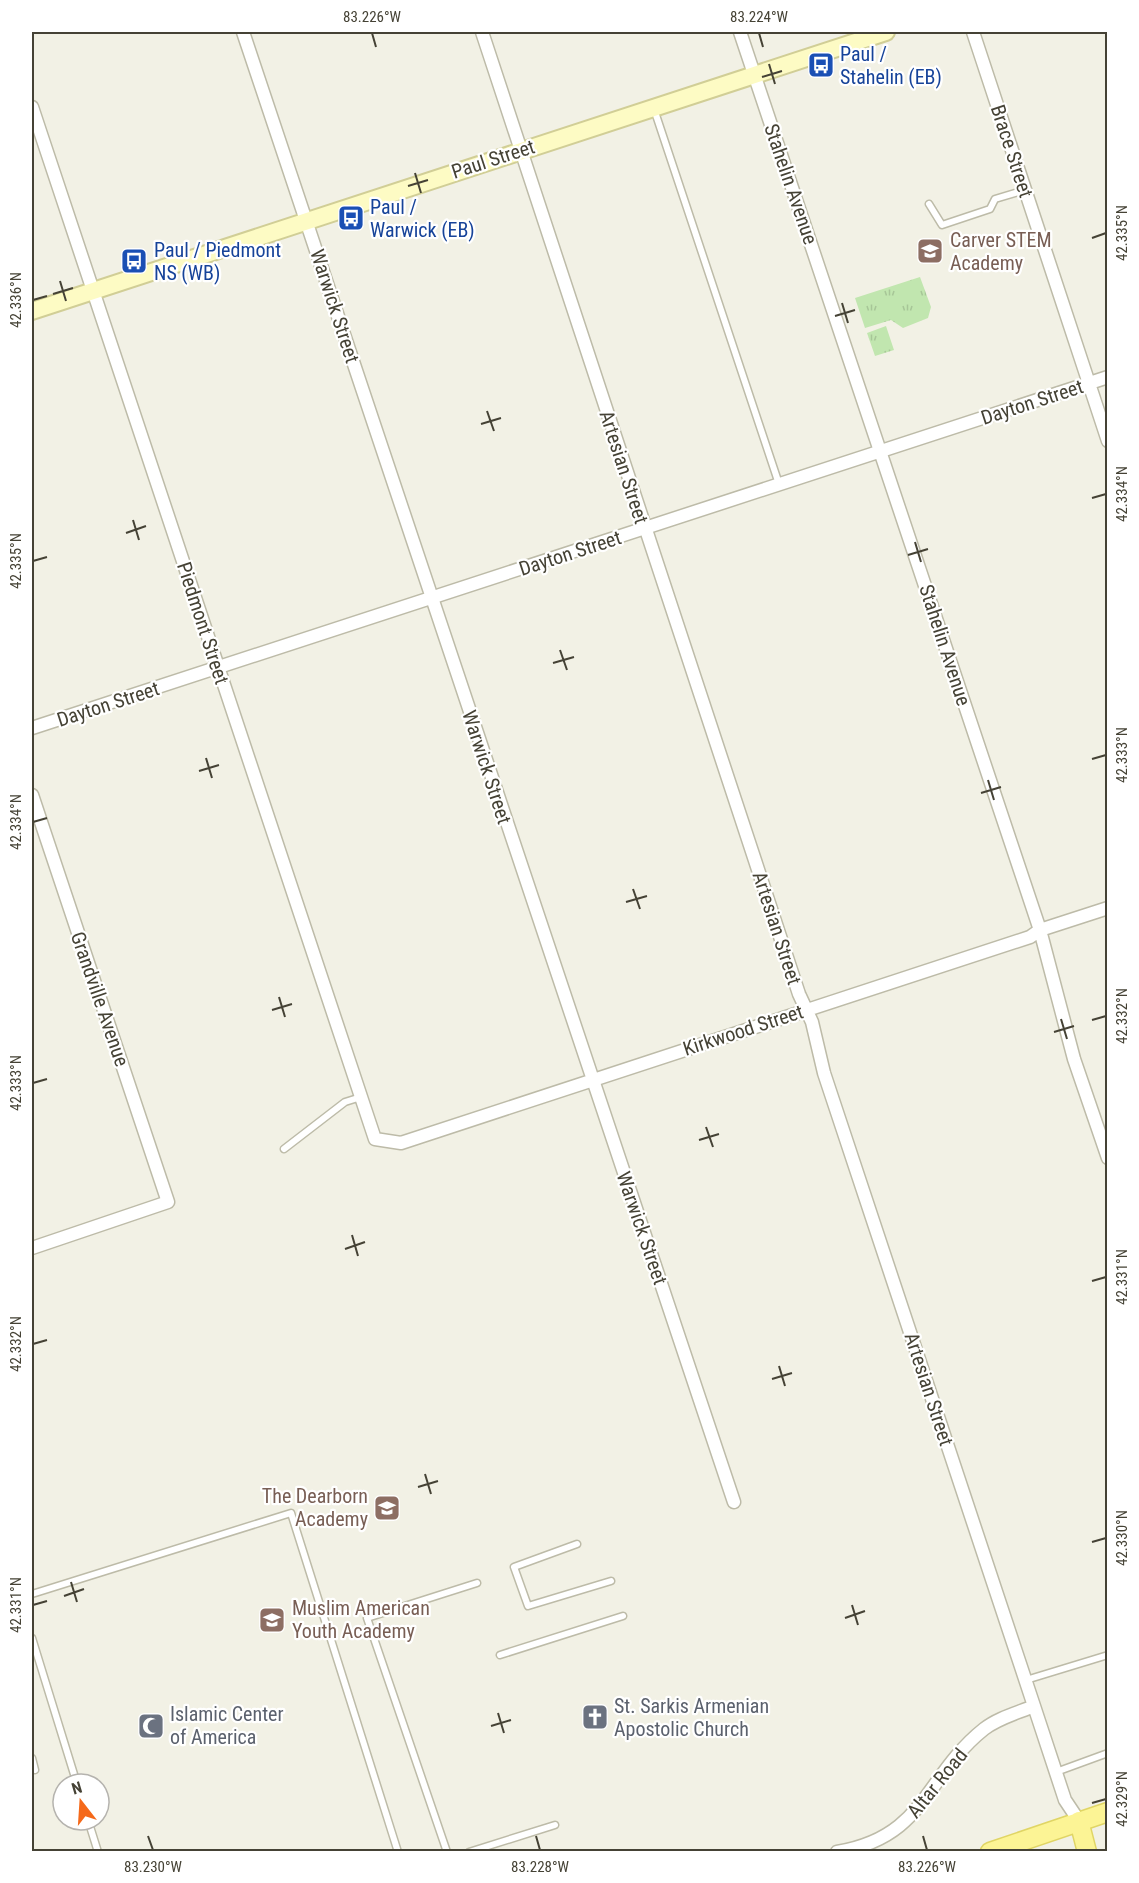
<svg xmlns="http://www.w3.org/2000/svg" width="1139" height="1883" viewBox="0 0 1139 1883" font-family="'Roboto Condensed',sans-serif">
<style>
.grass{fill:url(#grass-tufts)}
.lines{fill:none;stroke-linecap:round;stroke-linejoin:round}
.lane-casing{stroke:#bdbba8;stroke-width:9}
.street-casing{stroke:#bdbba8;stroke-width:15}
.secondary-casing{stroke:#d1ce96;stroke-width:20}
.primary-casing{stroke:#e0d565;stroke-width:21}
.lane{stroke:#fff;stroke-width:6}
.street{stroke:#fff;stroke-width:12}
.secondary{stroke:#fdfbc4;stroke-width:16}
.primary{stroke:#fcf495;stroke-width:18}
.ticks{fill:none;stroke:#454235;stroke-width:2}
.labels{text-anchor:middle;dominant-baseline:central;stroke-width:4.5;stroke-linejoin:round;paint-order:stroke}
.transit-label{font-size:20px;fill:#164399;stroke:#fff;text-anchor:start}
.street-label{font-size:20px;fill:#454235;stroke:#fff}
.education-label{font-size:20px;fill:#785e54;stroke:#fff;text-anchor:start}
.worship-label{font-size:20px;fill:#5b616d;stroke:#fff;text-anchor:start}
.neatline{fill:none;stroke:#454235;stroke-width:2}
.ticks-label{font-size:15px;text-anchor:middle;fill:#454235}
</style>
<defs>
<pattern id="grass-tufts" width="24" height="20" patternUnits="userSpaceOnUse" patternTransform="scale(1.5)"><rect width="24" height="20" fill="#c1e6af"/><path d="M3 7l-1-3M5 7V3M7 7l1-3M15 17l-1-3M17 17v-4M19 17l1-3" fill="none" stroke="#a7c697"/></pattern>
</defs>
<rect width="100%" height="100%" fill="#f2f1e5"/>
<!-- grass -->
<path class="grass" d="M920,277L931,307L928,318L903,328L891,320L865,328L855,298Z
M886,326L894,350L875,356L867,333Z"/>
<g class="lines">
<defs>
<path id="lane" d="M654,109L779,484
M929,204L942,225L990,209L995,199L1025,190
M284,1149L345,1102L361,1097
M577,1544L514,1567L528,1606L611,1581
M32,1594L291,1513L398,1852
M32,1638L77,1784
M500,1655L623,1616
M1026,1680L1108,1655
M32,1758L35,1770
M1056,1772L1108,1753
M88,1820L98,1852
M447,1852L367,1618L477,1583
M469,1852L555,1825"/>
<path id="street" d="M243,32L734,1502
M482,32L799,994L812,1022L824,1073L1034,1706L1065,1800L1079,1821
M740,32L1040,930L1074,1059L1108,1158
M973,32L1108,441
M32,107L375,1139L401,1143L1030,937L1040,930L1108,908
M32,728L1108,377
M32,795L168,1202L32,1248
M837,1852C926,1837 924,1777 984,1729C998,1718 1017,1713 1034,1706"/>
<path id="secondary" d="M32,311L886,32"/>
<path id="primary" d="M1079,1821L1087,1852
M990,1852L1108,1812"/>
</defs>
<!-- lane casing -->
<use href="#lane" class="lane-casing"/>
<!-- street casing -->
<use href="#street" class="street-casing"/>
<!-- secondary casing -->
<use href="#secondary" class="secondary-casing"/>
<!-- primary casing -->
<use href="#primary" class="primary-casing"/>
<!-- lane -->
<use href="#lane" class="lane"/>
<!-- street -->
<use href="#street" class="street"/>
<!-- secondary -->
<use href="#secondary" class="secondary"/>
<!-- primary -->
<use href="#primary" class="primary"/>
</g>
<!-- ticks -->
<path class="ticks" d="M372,33L376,47M759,33L763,47M769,64L775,84M762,77L782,71M415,173L421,193M408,186L428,180M1092,238L1106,233M60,281L66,301M53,294L73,288M33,300L47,296M842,303L848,323M835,316L855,310M487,411L494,431M481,424L501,418M1092,498L1106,494M133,520L139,540M126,533L146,526M915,542L921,562M908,555L928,549M33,561L47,557M560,650L567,670M553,663L574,657M206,758L212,778M1092,759L1106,755M199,771L219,765M988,780L994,800M981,793L1001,787M33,822L47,818M633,889L640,909M626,902L647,896M279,997L285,1017M272,1010L292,1004M1061,1019L1067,1039M1092,1020L1106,1016M1054,1032L1074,1026M33,1083L47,1079M706,1127L713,1147M699,1140L719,1134M352,1235L358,1256M345,1249L365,1242M1092,1281L1106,1277M33,1344L47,1340M779,1366L785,1386M772,1379L792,1373M425,1474L431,1494M418,1487L438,1481M1092,1542L1106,1538M71,1582L77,1602M64,1596L84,1589M33,1605L47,1601M852,1605L858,1625M845,1618L865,1611M498,1713L504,1733M491,1726L511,1720M1092,1803L1106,1799M148,1836L153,1850M536,1836L540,1850M923,1836L927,1850"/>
<!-- icons -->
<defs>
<symbol id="bus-square" viewBox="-11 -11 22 22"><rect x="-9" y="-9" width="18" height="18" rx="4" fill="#1a4fb4" stroke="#fff"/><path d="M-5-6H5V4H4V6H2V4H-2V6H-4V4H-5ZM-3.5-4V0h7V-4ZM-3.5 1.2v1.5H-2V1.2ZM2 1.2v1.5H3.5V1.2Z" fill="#fff"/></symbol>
<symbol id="school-square" viewBox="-11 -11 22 22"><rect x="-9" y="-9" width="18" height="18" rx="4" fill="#8d6e63" stroke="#fff"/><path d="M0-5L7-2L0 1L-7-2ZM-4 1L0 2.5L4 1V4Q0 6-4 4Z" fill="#fff"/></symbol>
<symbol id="church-square" viewBox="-11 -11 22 22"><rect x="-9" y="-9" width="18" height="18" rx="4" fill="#6b7280" stroke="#fff"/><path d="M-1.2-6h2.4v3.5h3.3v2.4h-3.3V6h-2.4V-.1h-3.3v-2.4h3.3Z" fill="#fff"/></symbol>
<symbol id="mosque-square" viewBox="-11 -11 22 22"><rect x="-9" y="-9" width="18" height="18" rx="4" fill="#6b7280" stroke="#fff"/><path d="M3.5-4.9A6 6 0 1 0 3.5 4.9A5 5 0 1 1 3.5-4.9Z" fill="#fff"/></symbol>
</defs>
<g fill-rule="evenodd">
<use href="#bus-square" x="806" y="50" width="30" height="30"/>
<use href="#bus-square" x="336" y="203" width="30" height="30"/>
<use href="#school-square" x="915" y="236" width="30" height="30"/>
<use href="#bus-square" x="119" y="246" width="30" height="30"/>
<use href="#school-square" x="372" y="1493" width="30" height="30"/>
<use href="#school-square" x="257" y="1605" width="30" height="30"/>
<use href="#church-square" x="580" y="1702" width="30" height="30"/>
<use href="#mosque-square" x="136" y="1711" width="30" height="30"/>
</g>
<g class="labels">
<!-- transit labels -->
<g class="transit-label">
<text x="840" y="54">Paul /<tspan x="840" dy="23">Stahelin (EB)</tspan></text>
<text x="370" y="207">Paul /<tspan x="370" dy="23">Warwick (EB)</tspan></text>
<text x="154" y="250">Paul / Piedmont<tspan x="154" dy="23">NS (WB)</tspan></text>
</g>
<!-- street labels -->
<g class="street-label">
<text transform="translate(1012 151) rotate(72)">Brace Street</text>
<text transform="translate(493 159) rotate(-18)">Paul Street</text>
<text transform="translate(791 184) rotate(71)">Stahelin Avenue</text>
<text transform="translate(335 306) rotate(72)">Warwick Street</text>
<text transform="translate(1032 402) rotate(-18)">Dayton Street</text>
<text transform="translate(624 467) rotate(72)">Artesian Street</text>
<text transform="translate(570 553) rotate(-18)">Dayton Street</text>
<text transform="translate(203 623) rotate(72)">Piedmont Street</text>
<text transform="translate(945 645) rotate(72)">Stahelin Avenue</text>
<text transform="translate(108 704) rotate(-18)">Dayton Street</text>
<text transform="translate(487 767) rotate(72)">Warwick Street</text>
<text transform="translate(777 928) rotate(72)">Artesian Street</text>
<text transform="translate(100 999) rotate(71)">Grandville Avenue</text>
<text transform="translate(743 1030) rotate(-18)">Kirkwood Street</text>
<text transform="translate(642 1228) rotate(71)">Warwick Street</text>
<text transform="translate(929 1389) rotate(72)">Artesian Street</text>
<text transform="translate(937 1783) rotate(-51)">Altar Road</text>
</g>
<!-- education labels -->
<g class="education-label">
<text x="950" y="240">Carver STEM<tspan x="950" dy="23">Academy</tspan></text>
<text x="368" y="1496" text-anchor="end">The Dearborn<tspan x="368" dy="23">Academy</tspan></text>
<text x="292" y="1608">Muslim American<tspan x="292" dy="23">Youth Academy</tspan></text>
</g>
<!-- worship labels -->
<g class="worship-label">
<text x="614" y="1706">St. Sarkis Armenian<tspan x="614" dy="23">Apostolic Church</tspan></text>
<text x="170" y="1714">Islamic Center<tspan x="170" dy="23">of America</tspan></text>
</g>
</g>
<!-- border -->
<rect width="1139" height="1883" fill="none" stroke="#ffffff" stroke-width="66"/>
<!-- north arrow -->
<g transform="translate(81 1802) rotate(343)"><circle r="28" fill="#ffffff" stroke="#b5b3ae" stroke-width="1.5"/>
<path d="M0-4.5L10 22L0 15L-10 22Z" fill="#f5691a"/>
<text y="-9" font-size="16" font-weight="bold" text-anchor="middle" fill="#454235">N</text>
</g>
<rect x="33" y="33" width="1073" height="1817" class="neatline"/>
<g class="ticks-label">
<text x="372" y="22">83.226°W</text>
<text x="759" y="22">83.224°W</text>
<text transform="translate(1122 233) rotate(-90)" y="5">42.335°N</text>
<text transform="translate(16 300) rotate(-90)" y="5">42.336°N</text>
<text transform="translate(1122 494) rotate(-90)" y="5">42.334°N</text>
<text transform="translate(16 561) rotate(-90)" y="5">42.335°N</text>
<text transform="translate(1122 755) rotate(-90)" y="5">42.333°N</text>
<text transform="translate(16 822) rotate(-90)" y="5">42.334°N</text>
<text transform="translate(1122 1016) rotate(-90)" y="5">42.332°N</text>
<text transform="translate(16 1083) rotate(-90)" y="5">42.333°N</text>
<text transform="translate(1122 1277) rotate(-90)" y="5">42.331°N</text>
<text transform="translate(16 1344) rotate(-90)" y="5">42.332°N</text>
<text transform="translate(1122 1538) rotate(-90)" y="5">42.330°N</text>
<text transform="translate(16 1605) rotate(-90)" y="5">42.331°N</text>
<text transform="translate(1122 1799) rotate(-90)" y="5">42.329°N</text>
<text x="153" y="1872">83.230°W</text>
<text x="540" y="1872">83.228°W</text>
<text x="927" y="1872">83.226°W</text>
</g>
</svg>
